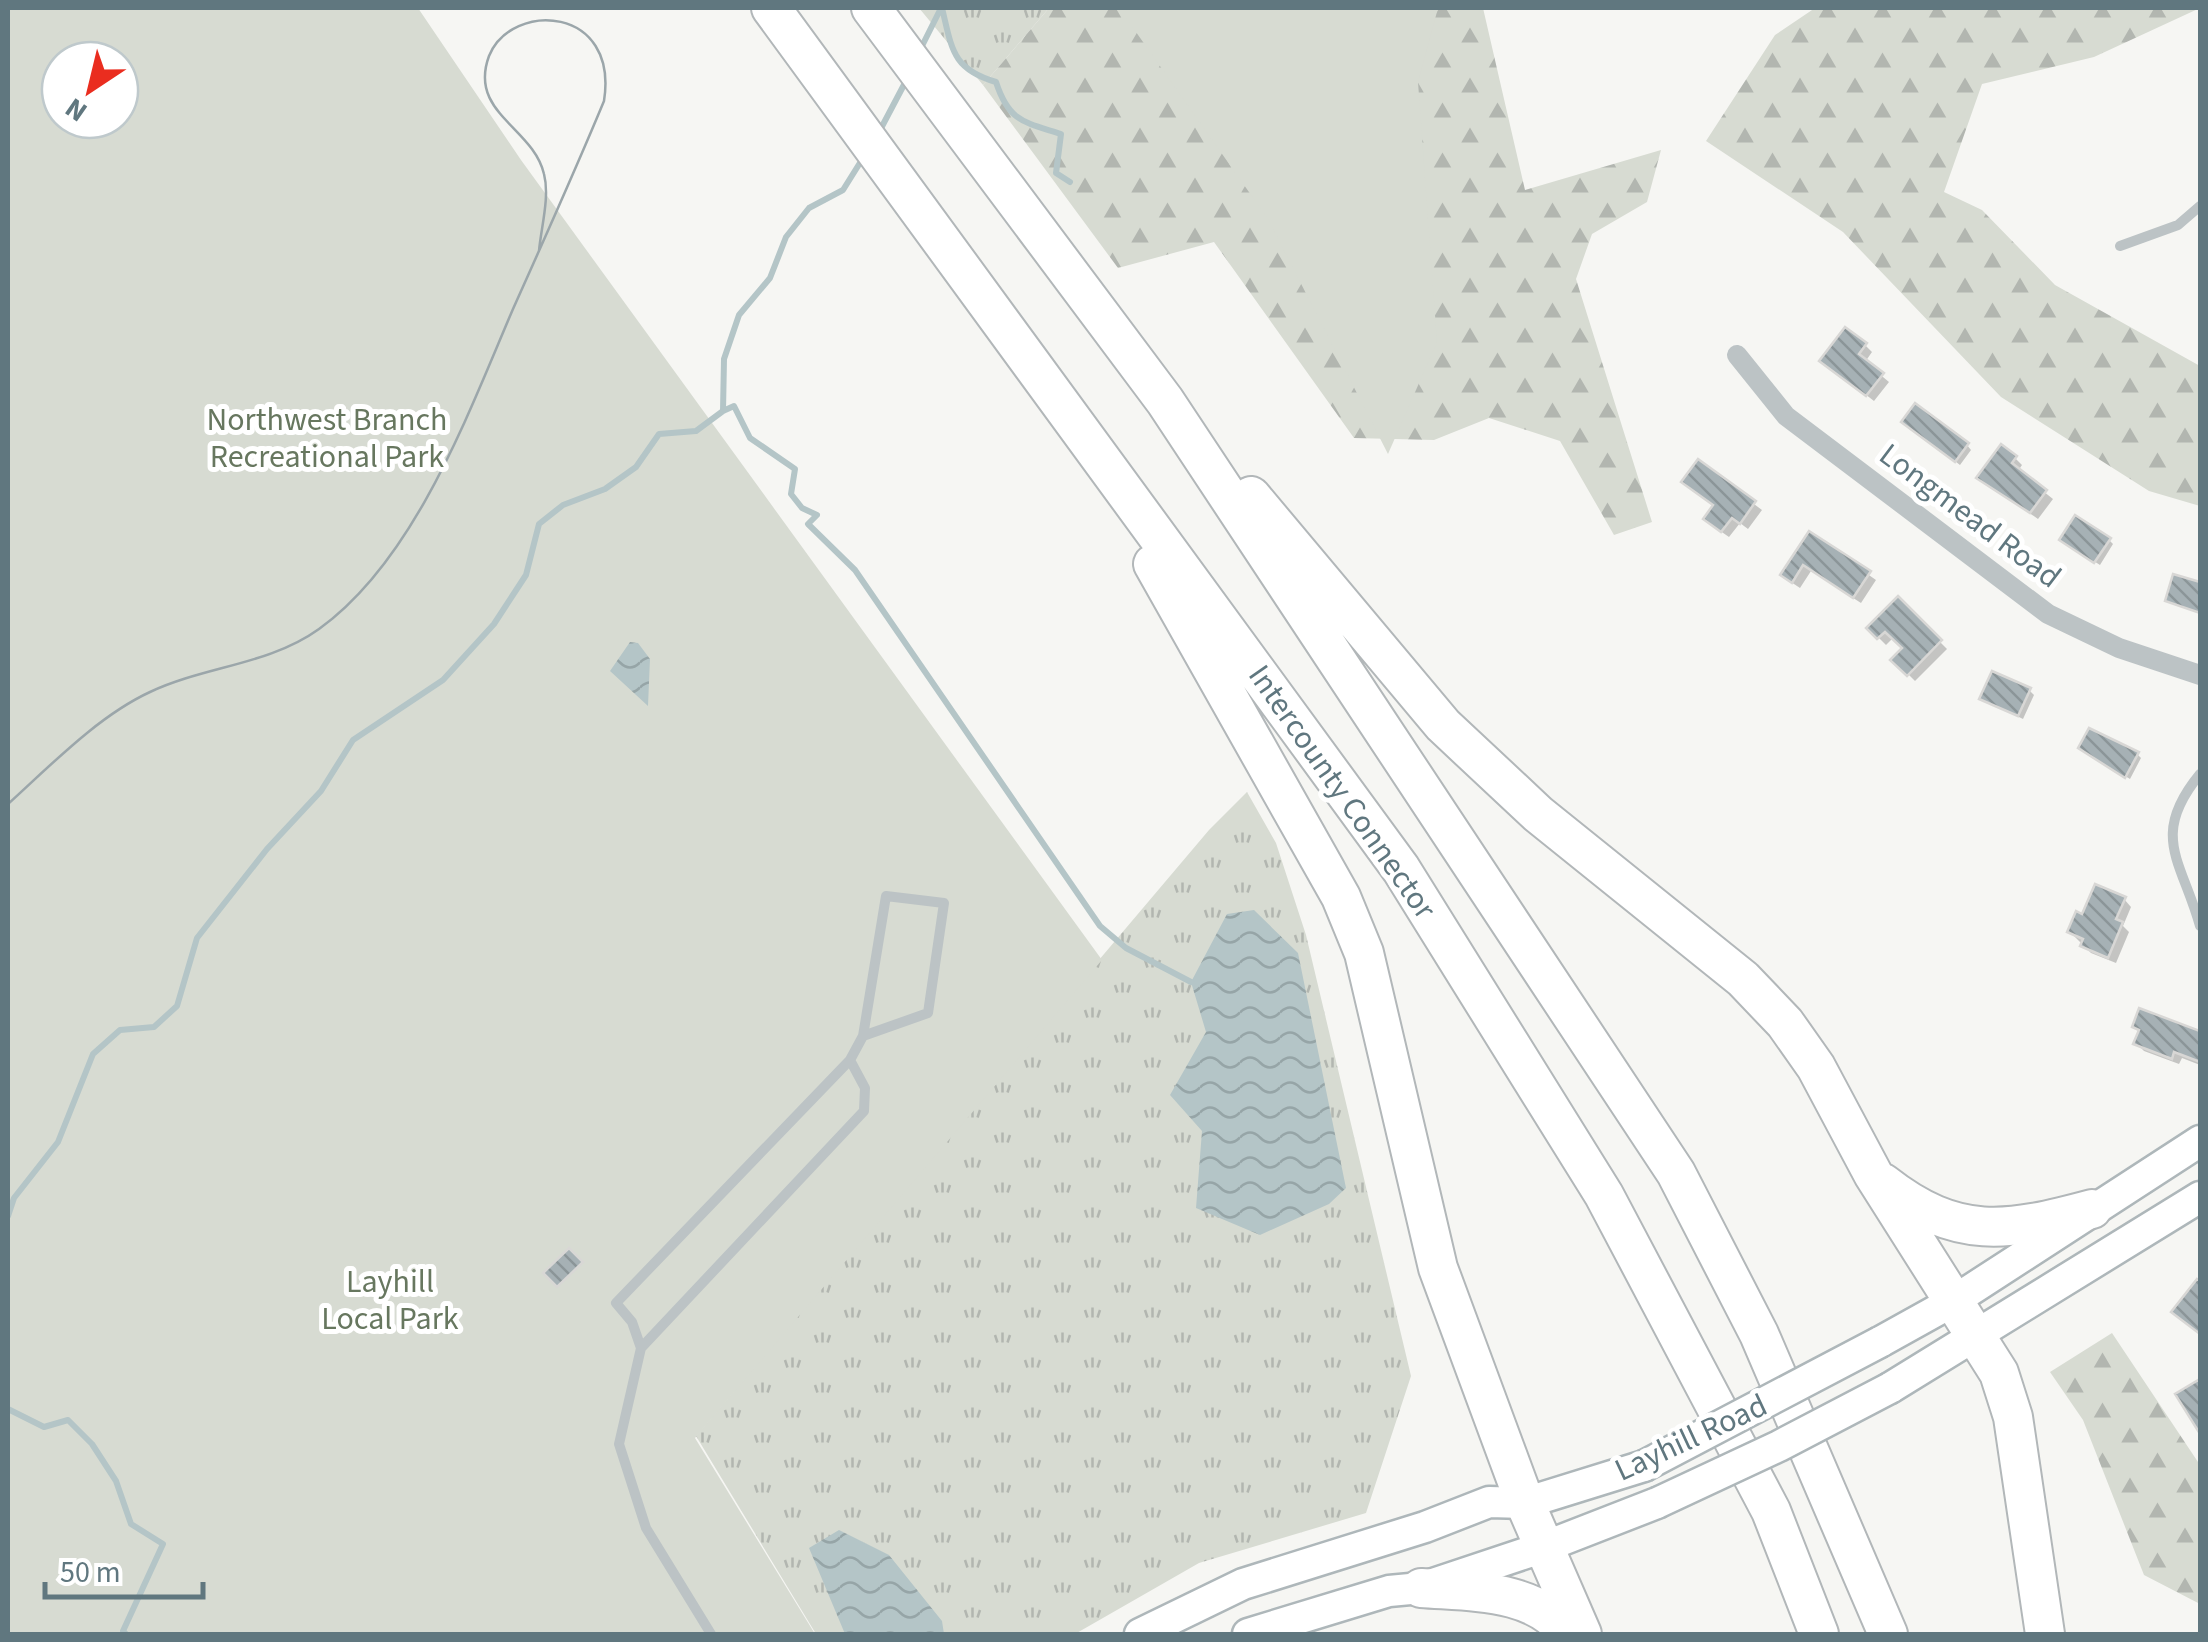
<svg xmlns="http://www.w3.org/2000/svg" width="2208" height="1642" viewBox="0 0 2208 1642" font-family="'Source Sans 3',sans-serif">
<style>
.grass{fill:url(#grass-tufts)}
.forest{fill:url(#forest-firs)}
.park{fill:#d7dbd2;fill-rule:evenodd}
.water{fill:url(#water-waves)}
.shadow{fill:#0003}
.lines{fill:none;stroke-linecap:round;stroke-linejoin:round}
.stream{stroke:#b4c5c7;stroke-width:6}
.building{fill:url(#building-back-hatch);stroke:#d8d7d5;stroke-width:2.5}
.secondary-casing{stroke:#aeb7ba;stroke-width:35}
.highway-casing{stroke:#b2b7b9;stroke-width:42}
.lane{stroke:#bcc3c5;stroke-width:10}
.street{stroke:#bcc3c5;stroke-width:20}
.secondary{stroke:#fff;stroke-width:30}
.highway{stroke:#fff;stroke-width:38}
.tram{stroke:#9ba6aa;stroke-width:2.5}
.secondary-bridge-casing{stroke:#aeb7ba;stroke-width:35;stroke-linecap:butt}
.secondary-bridge{stroke:#fff;stroke-width:30}
.labels{text-anchor:middle;dominant-baseline:central;stroke-width:10;stroke-linejoin:round;paint-order:stroke}
.park-label{font-size:32px;fill:#67775f;stroke:#fff}
.street-label{font-size:32px;fill:#60777f;stroke:#fff}
</style>
<defs>
<pattern id="grass-tufts" width="24" height="20" patternUnits="userSpaceOnUse" patternTransform="scale(2.5)"><rect width="24" height="20" fill="#d7dbd2"/><path d="M3 7l-1-3M5 7V3M7 7l1-3M15 17l-1-3M17 17v-4M19 17l1-3" fill="none" stroke="#b2b6b0"/></pattern>
<pattern id="forest-firs" width="22" height="20" patternUnits="userSpaceOnUse" patternTransform="scale(2.5)"><rect width="22" height="20" fill="#d7dbd2"/><path d="M5 1l3.5 6h-7zM16 11l3.5 6h-7z" fill="#b2b6b0"/></pattern>
<pattern id="water-waves" width="16" height="10" patternUnits="userSpaceOnUse" patternTransform="scale(2.5)"><rect width="16" height="10" fill="#b4c5c7"/><path d="M0 5q4-4 8 0t8 0" fill="none" stroke="#96a5a7"/></pattern>
<pattern id="building-back-hatch" width="6" height="6" patternUnits="userSpaceOnUse" patternTransform="scale(2.5)"><rect width="6" height="6" fill="#a6b1b5"/><path d="M-1 5l2 2M0 0l6 6M5-1l2 2" fill="none" stroke="#8b9598"/></pattern>
</defs>
<rect width="100%" height="100%" fill="#f6f6f3"/>
<!-- grass -->
<path class="grass" d="M919,8H1049L983,85Z
M1247,792L1276,843L1306,935L1411,1376L1366,1513L1199,1563L1075,1634H816L696,1436L1209,830Z"/>
<!-- forest -->
<path class="forest" d="M1049,8H1483L1525,190L1661,150L1647,202L1592,234L1576,279L1652,522L1614,535L1560,441L1489,418L1434,440L1354,438L1214,242L1118,268L983,85Z
M1815,8H2200L2094,57L1982,84L1944,192L1982,210L2055,285L2200,366V506L2149,491L2001,397L1843,232L1706,141L1775,35Z
M2112,1333L2200,1465V1604L2144,1575L2083,1420L2050,1372Z"/>
<!-- park -->
<path class="park" d="M8,8H418L521,160L1102,960L695,1438L815,1634H8ZM60,60H120V120H60Z
M1119,8H1438L1418,82L1437,342L1388,454L1268,219Z"/>
<!-- water -->
<path class="water" d="M630,642L638,643L650,659L648,706L610,671Z
M1254,910L1298,953L1346,1188L1329,1204L1260,1235L1196,1208L1202,1131L1170,1095L1206,1032L1191,982L1227,914Z
M839,1530L889,1555L942,1621L944,1634H845L809,1548Z"/>
<!-- shadow -->
<path class="shadow" d="M1865,345L1872,352L1865,362L1889,382L1874,401L1830,367Z
M1909,426L1967,445L1971,450L1960,465Z
M2015,458L2022,465L2018,471L2053,499L2038,519L1979,478Z
M1699,463L1762,510L1748,529L1740,523L1729,537L1713,526L1715,506Z
M1810,534L1876,580L1861,603L1811,571L1800,588L1791,582Z
M2109,540L2113,544L2100,565L2067,544Z
M1898,600L1947,649L1915,681L1894,660L1905,648L1894,637L1886,645L1869,628Z
M2029,690L2034,695L2023,719L1982,699Z
M2086,752L2137,754L2141,758L2130,779Z
M2124,899L2131,907L2123,926L2129,932L2116,963L2091,953L2070,932L2083,917Z
M2141,1011L2200,1034V1065L2182,1058L2179,1064L2144,1051L2136,1043Z"/>
<g class="lines">
<!-- stream -->
<path class="stream" d="M942,8C952,49 952,69 996,82C1009,122 1024,122 1061,134L1056,173L1070,182
M920,50L941,8
M878,134L907,79
M723,411L734,406L750,438L795,469L791,494L802,508L817,515L808,524L855,570L1100,926L1126,948L1191,982
M8,1216L14,1198L58,1142L93,1054L120,1030L154,1027L177,1006L197,938L267,849L321,791L353,740L443,680L494,624L526,575L539,524L563,505L605,489L636,467L659,434L696,431L723,411L724,359L739,315L770,278L786,237L809,208L843,190L863,158
M8,1409L44,1427L68,1420L92,1444L116,1481L131,1524L163,1544L123,1631L126,1634"/>
</g>
<!-- building -->
<path class="building" d="M1845,327L1867,343L1859,354L1884,373L1866,396L1819,361Z
M1915,403L1969,443L1955,462L1901,422Z
M2001,444L2017,456L2012,463L2047,490L2030,513L1976,478Z
M1698,459L1756,501L1740,524L1732,518L1721,532L1703,519L1713,505L1681,482Z
M2075,515L2111,538L2094,563L2059,540Z
M1809,531L1871,571L1853,598L1803,565L1792,583L1780,575Z
M2173,574L2200,582V613L2165,601Z
M1898,596L1942,640L1907,676L1890,660L1902,648L1885,632L1877,639L1866,628Z
M1992,671L2031,688L2018,716L1979,699Z
M2089,728L2139,752L2125,778L2078,748Z
M2095,884L2126,897L2116,919L2123,922L2108,958L2080,946L2083,939L2067,932L2076,911L2082,914Z
M2139,1008L2200,1031V1062L2174,1052L2172,1059L2133,1044L2139,1030L2132,1027Z
M569,1248L583,1262L557,1287L543,1273Z
M2197,1279L2200,1281V1334L2171,1312Z
M2200,1379V1434L2175,1394Z"/>
<g class="lines">
<defs>
<path id="secondary" d="M1880,1342L1952,1302L2200,1141
M1890,1388L2200,1197
M1140,1634L1243,1584L1425,1527L1489,1502L1525,1503L1644,1466
M1248,1634L1389,1591L1421,1588L1544,1547L1657,1503"/>
<path id="highway" d="M771,8L1401,869L1604,1195L1771,1511L1819,1634
M871,8L1165,401L1676,1173L1759,1334L1888,1634
M1251,496L1443,725L1538,814L1743,979L1785,1023L1816,1067L1873,1174L1999,1373L2013,1417L2045,1634
M1153,564L1341,897L1364,953L1438,1268L1525,1503L1582,1634
M1883,1183C1957,1241 2007,1232 2092,1209
M1421,1588C1472,1592 1536,1589 1568,1634"/>
</defs>
<!-- secondary casing -->
<use href="#secondary" class="secondary-casing"/>
<!-- highway casing -->
<use href="#highway" class="highway-casing"/>
<!-- lane -->
<path class="lane" d="M2120,246L2178,225L2200,206
M2200,774C2149,836 2182,861 2200,926
M641,1348L864,1111L865,1088L850,1060
M711,1634L646,1528L619,1444L641,1348L632,1322L616,1303L850,1060L863,1036L886,896L944,903L928,1013L863,1036"/>
<!-- street -->
<path class="street" d="M1737,355L1786,416L2048,614L2119,648L2200,675"/>
<!-- secondary -->
<use href="#secondary" class="secondary"/>
<!-- highway -->
<use href="#highway" class="highway"/>
<!-- tram -->
<path class="tram" d="M8,804C50,766 98,716 150,692C205,666 269,665 319,629C415,560 468,414 513,309C544,240 575,171 604,101C619,6 512,0 489,56C468,113 533,127 544,174C550,197 541,228 539,251"/>
<defs>
<path id="secondary-bridge" d="M1644,1466L1880,1342
M1657,1503L1779,1446L1890,1388"/>
</defs>
<!-- secondary-bridge casing -->
<use href="#secondary-bridge" class="secondary-bridge-casing"/>
<!-- secondary-bridge -->
<use href="#secondary-bridge" class="secondary-bridge"/>
</g>
<g class="labels">
<!-- park labels -->
<g class="park-label">
<text x="327" y="420">Northwest Branch<tspan x="327" dy="37">Recreational Park</tspan></text>
<text x="390" y="1282">Layhill<tspan x="390" dy="37">Local Park</tspan></text>
</g>
<!-- street labels -->
<g class="street-label">
<text transform="translate(1970 516) rotate(37)">Longmead Road</text>
<text transform="translate(1342 792) rotate(55)">Intercounty Connector</text>
<text transform="translate(1691 1438) rotate(-25)">Layhill Road</text>
</g>
</g>
<!-- border -->
<rect width="2208" height="1642" fill="none" stroke="#60777f" stroke-width="20"/>
<!-- north arrow -->
<g transform="translate(90 90) rotate(215)"><circle r="48" fill="#ffffff" stroke="#bfc9cc" stroke-width="2.5"/>
<path d="M0-8L18 38L0 25L-18 38Z" fill="#ea2d1f"/>
<text y="-15" font-size="28" font-weight="bold" text-anchor="middle" fill="#60777f">N</text>
</g>
<!-- scale -->
<path d="M45 1582v15h158v-15" fill="none" stroke="#60777f" stroke-width="5"/>
<text x="60" y="1582" font-size="30" fill="#60777f" stroke="#ffffff" stroke-width="8" paint-order="stroke">50 m</text>
</svg>
